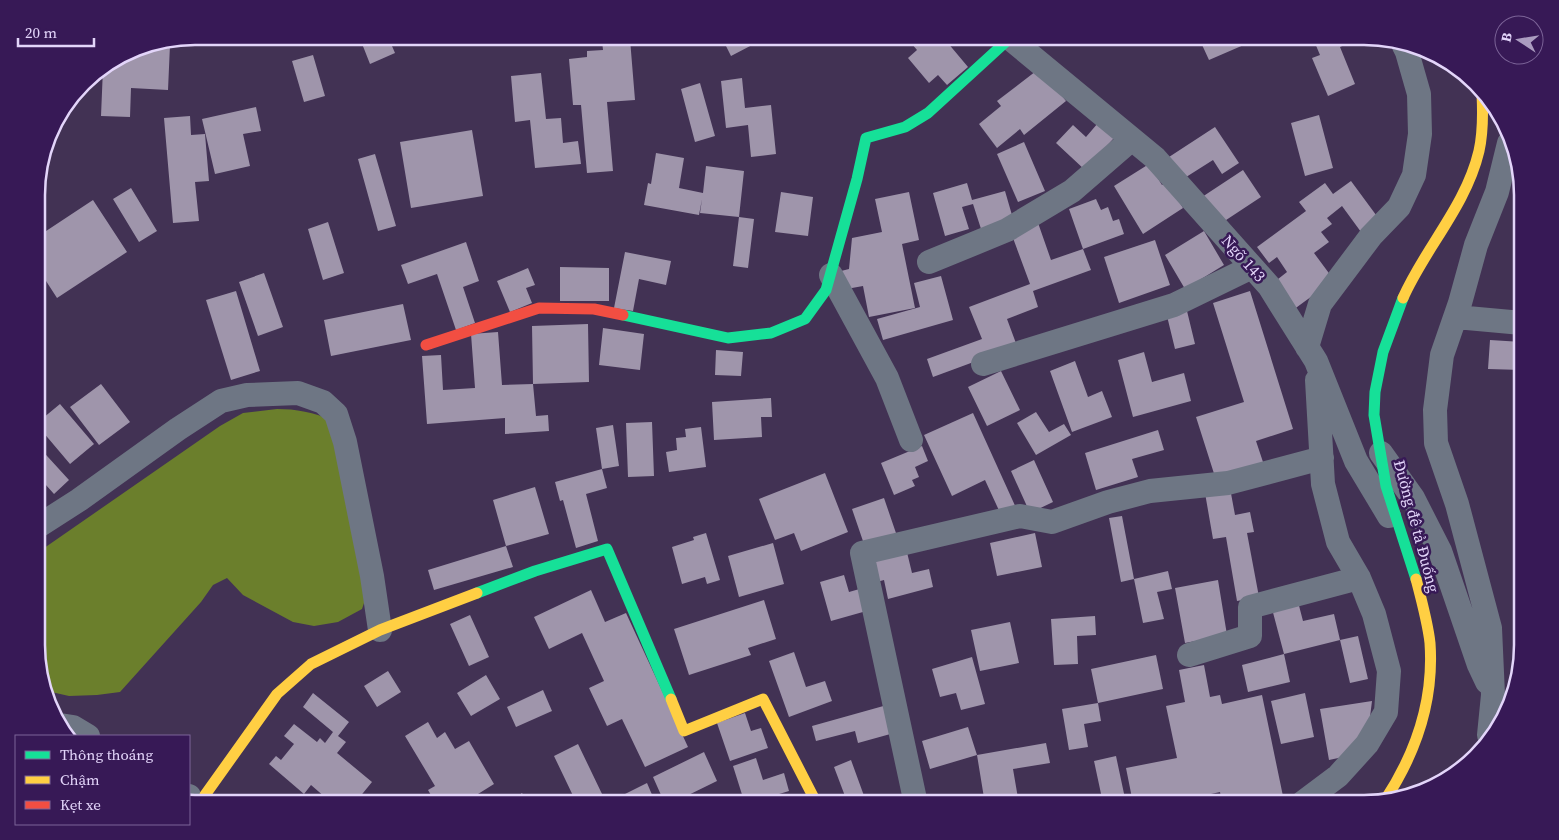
<svg xmlns="http://www.w3.org/2000/svg" width="1559" height="840" viewBox="0 0 1559 840" font-family="'Source Serif 4',serif">
<style>
.water{fill:#6b7f2c}
.building{fill:#9f95ab}
.lines{fill:none;stroke-linecap:round;stroke-linejoin:round}
.street{stroke:#6e7684;stroke-width:24}
.fast{stroke:#16e098;stroke-width:11}
.slow{stroke:#ffcf43;stroke-width:11}
.jam{stroke:#f24e42;stroke-width:11}
.labels{text-anchor:middle;dominant-baseline:central;stroke-width:5;stroke-linejoin:round;paint-order:stroke}
.street-label{font-size:16px;fill:#e3d5fa;stroke:#371956}
.rim{fill:none;stroke:#e3d5fa;stroke-width:2.5}
</style>
<rect width="100%" height="100%" fill="#423254"/>
<!-- water -->
<path class="water" d="M277,409C295,409 315,412 332,421L366,597L362,609L338,622L314,626L293,622L243,595L227,578L213,585L201,602L120,692L97,695L69,696L47,691L38,666L37,553L220,426L243,413Z"/>
<!-- building -->
<path class="building" d="M359,36H395L389,39L395,53L370,64Z
M721,36H750L754,44L731,56Z
M909,36H942L968,67L947,85L938,75L929,83L908,58L917,50L907,38Z
M1198,36H1242L1246,44L1209,60Z
M1312,36H1364L1340,47L1355,84L1328,96L1312,58L1320,55Z
M630,39L635,100L607,102L613,171L587,173L581,105H573L569,59L587,57V51L603,50L602,41Z
M154,44L170,45L168,90L131,88L130,117L101,116L103,68L135,48Z
M313,55L325,96L304,102L292,61Z
M1040,68L1066,101L1024,135L1020,129L997,148L979,124L1001,106L997,101Z
M541,73L546,119L561,118L563,143L578,141L581,164L535,168L530,120L515,122L511,76Z
M742,78L745,108L771,105L776,154L751,157L748,125L726,128L721,81Z
M700,83L715,136L695,142L681,89Z
M256,107L261,131L243,134L250,166L215,174L202,119Z
M1319,115L1333,168L1305,176L1291,123Z
M190,116L191,135L205,134L209,181L195,182L199,221L173,223L164,118Z
M1098,123L1114,138L1085,170L1056,143L1073,125L1086,137Z
M1215,127L1239,163L1222,174L1213,160L1183,179L1169,157Z
M472,130L483,196L411,208L400,142Z
M1024,142L1045,191L1018,202L997,154Z
M656,153L684,158L679,188L703,193L706,166L744,171L739,217L700,213L702,199L699,215L644,205L648,183L651,184Z
M375,154L396,226L378,231L358,159Z
M1149,164L1162,185L1167,182L1183,208L1143,234L1114,186Z
M1243,170L1261,197L1217,226L1199,199Z
M1351,181L1379,219L1361,232L1342,206L1327,218L1332,224L1321,232L1329,242L1314,253L1334,280L1293,310L1273,283L1287,272L1277,257L1269,263L1257,247L1306,211L1299,202L1325,183L1333,194Z
M967,183L972,200L1005,191L1014,222L982,232L973,204L962,207L969,229L945,236L933,193Z
M131,188L157,231L139,242L113,199Z
M781,192L813,197L808,236L775,232Z
M909,192L919,240L902,244L915,308L869,317L863,286L841,290L837,272L849,269L852,238L882,232L875,199Z
M1096,199L1101,210L1108,207L1113,221L1119,219L1124,234L1083,249L1069,209Z
M93,200L127,252L57,298L37,267V237Z
M739,217L754,219L748,268L733,266Z
M1037,220L1051,260L1083,249L1091,270L1033,291L1038,307L1007,319L1017,346L933,377L927,359L982,339L969,307L1030,284L1010,230Z
M328,222L344,273L323,280L308,229Z
M1204,231L1224,265L1185,289L1165,255Z
M1155,240L1170,285L1119,303L1104,257Z
M466,242L479,281L463,287L475,323L456,330L437,274L408,284L401,265Z
M625,252L671,261L666,285L639,279L633,311L614,308Z
M560,267L609,268V301H560Z
M528,268L535,285L526,288L532,303L510,312L497,281Z
M264,273L283,327L258,336L239,282Z
M941,276L953,320L883,340L877,319L920,307L914,283Z
M236,291L260,371L231,380L206,300Z
M1250,291L1293,429L1256,441L1265,468L1217,483L1196,417L1244,402L1213,303Z
M403,304L411,340L331,356L324,320Z
M1187,311L1195,344L1175,349L1167,316Z
M588,324L589,382L533,384L532,326Z
M603,328L644,334L640,370L599,365Z
M498,332L502,385L533,384L536,416L548,415L549,431L505,434V418L427,424L422,356L441,355L443,390L475,388L471,334Z
M1490,340L1522,342V370L1488,369Z
M716,350L743,352L741,376L715,375Z
M1144,352L1152,382L1184,373L1191,401L1133,417L1118,360Z
M1075,361L1088,397L1102,391L1112,417L1072,432L1050,371Z
M1001,371L1020,410L987,426L968,387Z
M101,384L130,422L99,445L70,407Z
M771,398L772,417H761L762,437L714,440L712,402Z
M60,404L94,444L70,464L37,425V423Z
M1036,412L1049,432L1064,424L1071,435L1036,455L1017,423Z
M973,413L1017,510L1002,517L985,480L952,496L924,435Z
M652,422L654,476L628,477L626,423Z
M613,425L619,466L602,469L596,428Z
M701,427L706,467L669,472L666,452L677,450L676,438L686,437L685,429Z
M1158,430L1164,450L1132,459L1138,477L1096,490L1085,453Z
M37,445L69,480L54,494L37,475Z
M922,446L928,461L915,467L919,477L912,480L915,486L894,495L881,463Z
M1034,460L1053,502L1030,513L1011,471Z
M602,469L607,488L586,494L598,541L576,548L563,500L560,501L555,482Z
M825,473L848,532L801,551L794,533L775,540L759,499Z
M535,487L549,534L506,546L513,567L434,590L428,570L506,546L493,500Z
M1230,488L1235,515L1250,512L1254,532L1247,533L1259,597L1237,601L1226,537L1213,539L1205,493Z
M884,498L897,536L865,547L852,509Z
M1122,516L1134,579L1121,582L1109,518Z
M706,533L720,580L707,584L705,577L682,584L672,547L694,540L693,537Z
M1035,533L1042,567L997,576L990,543Z
M773,543L784,584L739,597L728,556Z
M905,544L912,573L929,569L933,587L888,599L884,580L873,583L866,554Z
M1168,571L1172,589L1157,592L1164,619L1143,623L1134,579Z
M844,575L849,592L863,588L870,610L831,621L820,582Z
M1218,580L1227,635L1185,643L1175,588Z
M591,590L605,622L626,613L688,747L645,767L622,719L607,726L589,688L604,681L582,633L549,649L534,617Z
M1297,598L1303,621L1334,614L1340,640L1284,654L1271,605Z
M764,600L776,639L748,648L751,655L689,675L674,629Z
M470,615L489,657L469,666L450,624Z
M1095,616L1096,635L1077,636L1078,664L1054,665L1051,619Z
M1010,622L1019,663L980,671L971,630Z
M1358,636L1368,679L1350,683L1340,640Z
M794,652L806,687L825,681L832,701L789,717L769,661Z
M1284,654L1290,682L1248,692L1242,665Z
M1156,655L1163,689L1098,703L1101,721L1084,724L1088,747L1069,750L1062,709L1098,703L1091,669Z
M972,657L985,704L961,710L956,693L940,697L932,669Z
M1204,665L1210,697L1220,695L1222,704L1262,695L1284,801L1274,803H1222L1220,792L1202,796L1204,803H1186L1185,800L1168,803H1133L1126,768L1177,758L1166,706L1185,702L1179,670Z
M388,671L401,692L377,707L364,686Z
M486,675L500,699L471,716L457,693Z
M543,690L552,711L516,727L507,707Z
M313,693L349,722L338,736L346,742L337,753L372,782L354,804H333L311,785L304,794L269,764L276,756L281,760L294,744L284,736L294,724L317,742L320,738L325,743L333,732L303,707Z
M1305,693L1314,737L1281,744L1271,701Z
M1372,701L1369,725L1343,757L1329,760L1320,709Z
M887,705L894,733L858,743L855,731L816,741L812,726Z
M745,713L751,731L761,728L768,748L730,761L717,723Z
M428,722L437,738L445,732L455,749L469,741L494,784L462,804H436L428,790L435,786L405,736Z
M968,727L977,755L1046,743L1050,763L1013,769L1019,804H985L977,755L930,769L922,741Z
M578,744L603,796L587,804H577L554,756Z
M704,752L717,781L670,804H665L653,777Z
M1116,756L1126,803H1103L1094,761Z
M756,758L763,780L784,773L789,791L756,801L757,804H745L733,766Z
M851,760L867,804H848L834,767Z
M647,783L656,804H612L611,801Z
M522,793L529,804H507Z"/>
<g class="lines">
<!-- street -->
<path class="street" d="M1007,36L1155,158L1269,286L1316,361L1356,461L1389,516
M929,262L1007,230L1072,191L1132,139
M831,275L887,378L911,440
M1456,317L1522,323
M1307,347L1320,304L1371,236L1399,207L1414,175L1420,134L1419,94L1407,52L1404,46
M983,364L1174,305L1252,267
M1381,453L1413,498L1440,551L1479,665L1487,682
M37,527L79,500L178,429L221,401L247,395L298,393L323,402L336,414L345,442L372,576L380,630
M1189,655L1250,636V607L1359,578
M60,725L73,727L88,736
M1489,735L1493,695L1490,628L1457,504L1436,443L1435,410L1442,355L1460,303L1476,245L1497,192L1509,143
M189,797V796
M1302,803L1338,776L1367,744L1386,712L1389,671L1374,614L1359,578L1338,542L1323,484L1317,380
M916,804L862,553L1020,516L1052,522L1108,502L1150,491L1228,483L1322,458"/>
<!-- fast -->
<path class="fast" d="M1403,298L1383,352L1375,392L1374,415L1386,486L1416,579
M623,315L728,338L771,333L805,319L826,290L857,179L866,138L905,127L928,113L1010,38
M477,593L535,571L607,549L671,699"/>
<!-- slow -->
<path class="slow" d="M1403,298C1425,248 1466,206 1479,151C1483,133 1483,113 1482,94
M671,699L684,731L763,699L817,804
M205,795L277,694L311,664L380,630L477,593
M1385,800C1416,753 1434,700 1430,643C1428,624 1421,598 1416,579"/>
<!-- jam -->
<path class="jam" d="M426,345L539,308L594,309L623,315"/>
</g>
<g class="labels">
<!-- street labels -->
<g class="street-label">
<text transform="translate(1244 258) rotate(48)">Ngõ 143</text>
<text transform="translate(1417 526) rotate(75)">Đường đê tả Đuống</text>
</g>
</g>
<!-- crop -->
<path d="M0 0H1559V840H0ZM195 45H1364A150 150 0 0 1 1514 195V645A150 150 0 0 1 1364 795H195A150 150 0 0 1 45 645V195A150 150 0 0 1 195 45Z" fill="#371956" fill-rule="evenodd"/>
<path class="rim" d="M195 45H1364A150 150 0 0 1 1514 195V645A150 150 0 0 1 1364 795H195A150 150 0 0 1 45 645V195A150 150 0 0 1 195 45Z"/>
<!-- legend -->
<rect x="15" y="735" width="175" height="90" fill="#371956" stroke="#7c6498"/>
<rect x="25" y="751" width="25" height="8" fill="#16e098" stroke="#7c6498"/>
<text x="60" y="760" font-size="15" fill="#e3d5fa">Thông thoáng</text>
<rect x="25" y="776" width="25" height="8" fill="#ffcf43" stroke="#7c6498"/>
<text x="60" y="785" font-size="15" fill="#e3d5fa">Chậm</text>
<rect x="25" y="801" width="25" height="8" fill="#f24e42" stroke="#7c6498"/>
<text x="60" y="810" font-size="15" fill="#e3d5fa">Kẹt xe</text>
<!-- north arrow -->
<g transform="translate(1519 40) rotate(282)"><circle r="24" fill="#371956" stroke="#7c6498"/>
<path d="M0-4L9 19L0 12L-9 19Z" fill="#ab9cc0"/>
<text y="-8" font-size="14" font-weight="bold" text-anchor="middle" fill="#e3d5fa">B</text>
</g>
<!-- scale -->
<path d="M18 38v8h76v-8" fill="none" stroke="#e3d5fa" stroke-width="2.5"/>
<text x="25" y="38" font-size="15" fill="#e3d5fa" stroke="#371956" stroke-width="4" paint-order="stroke">20 m</text>
</svg>
